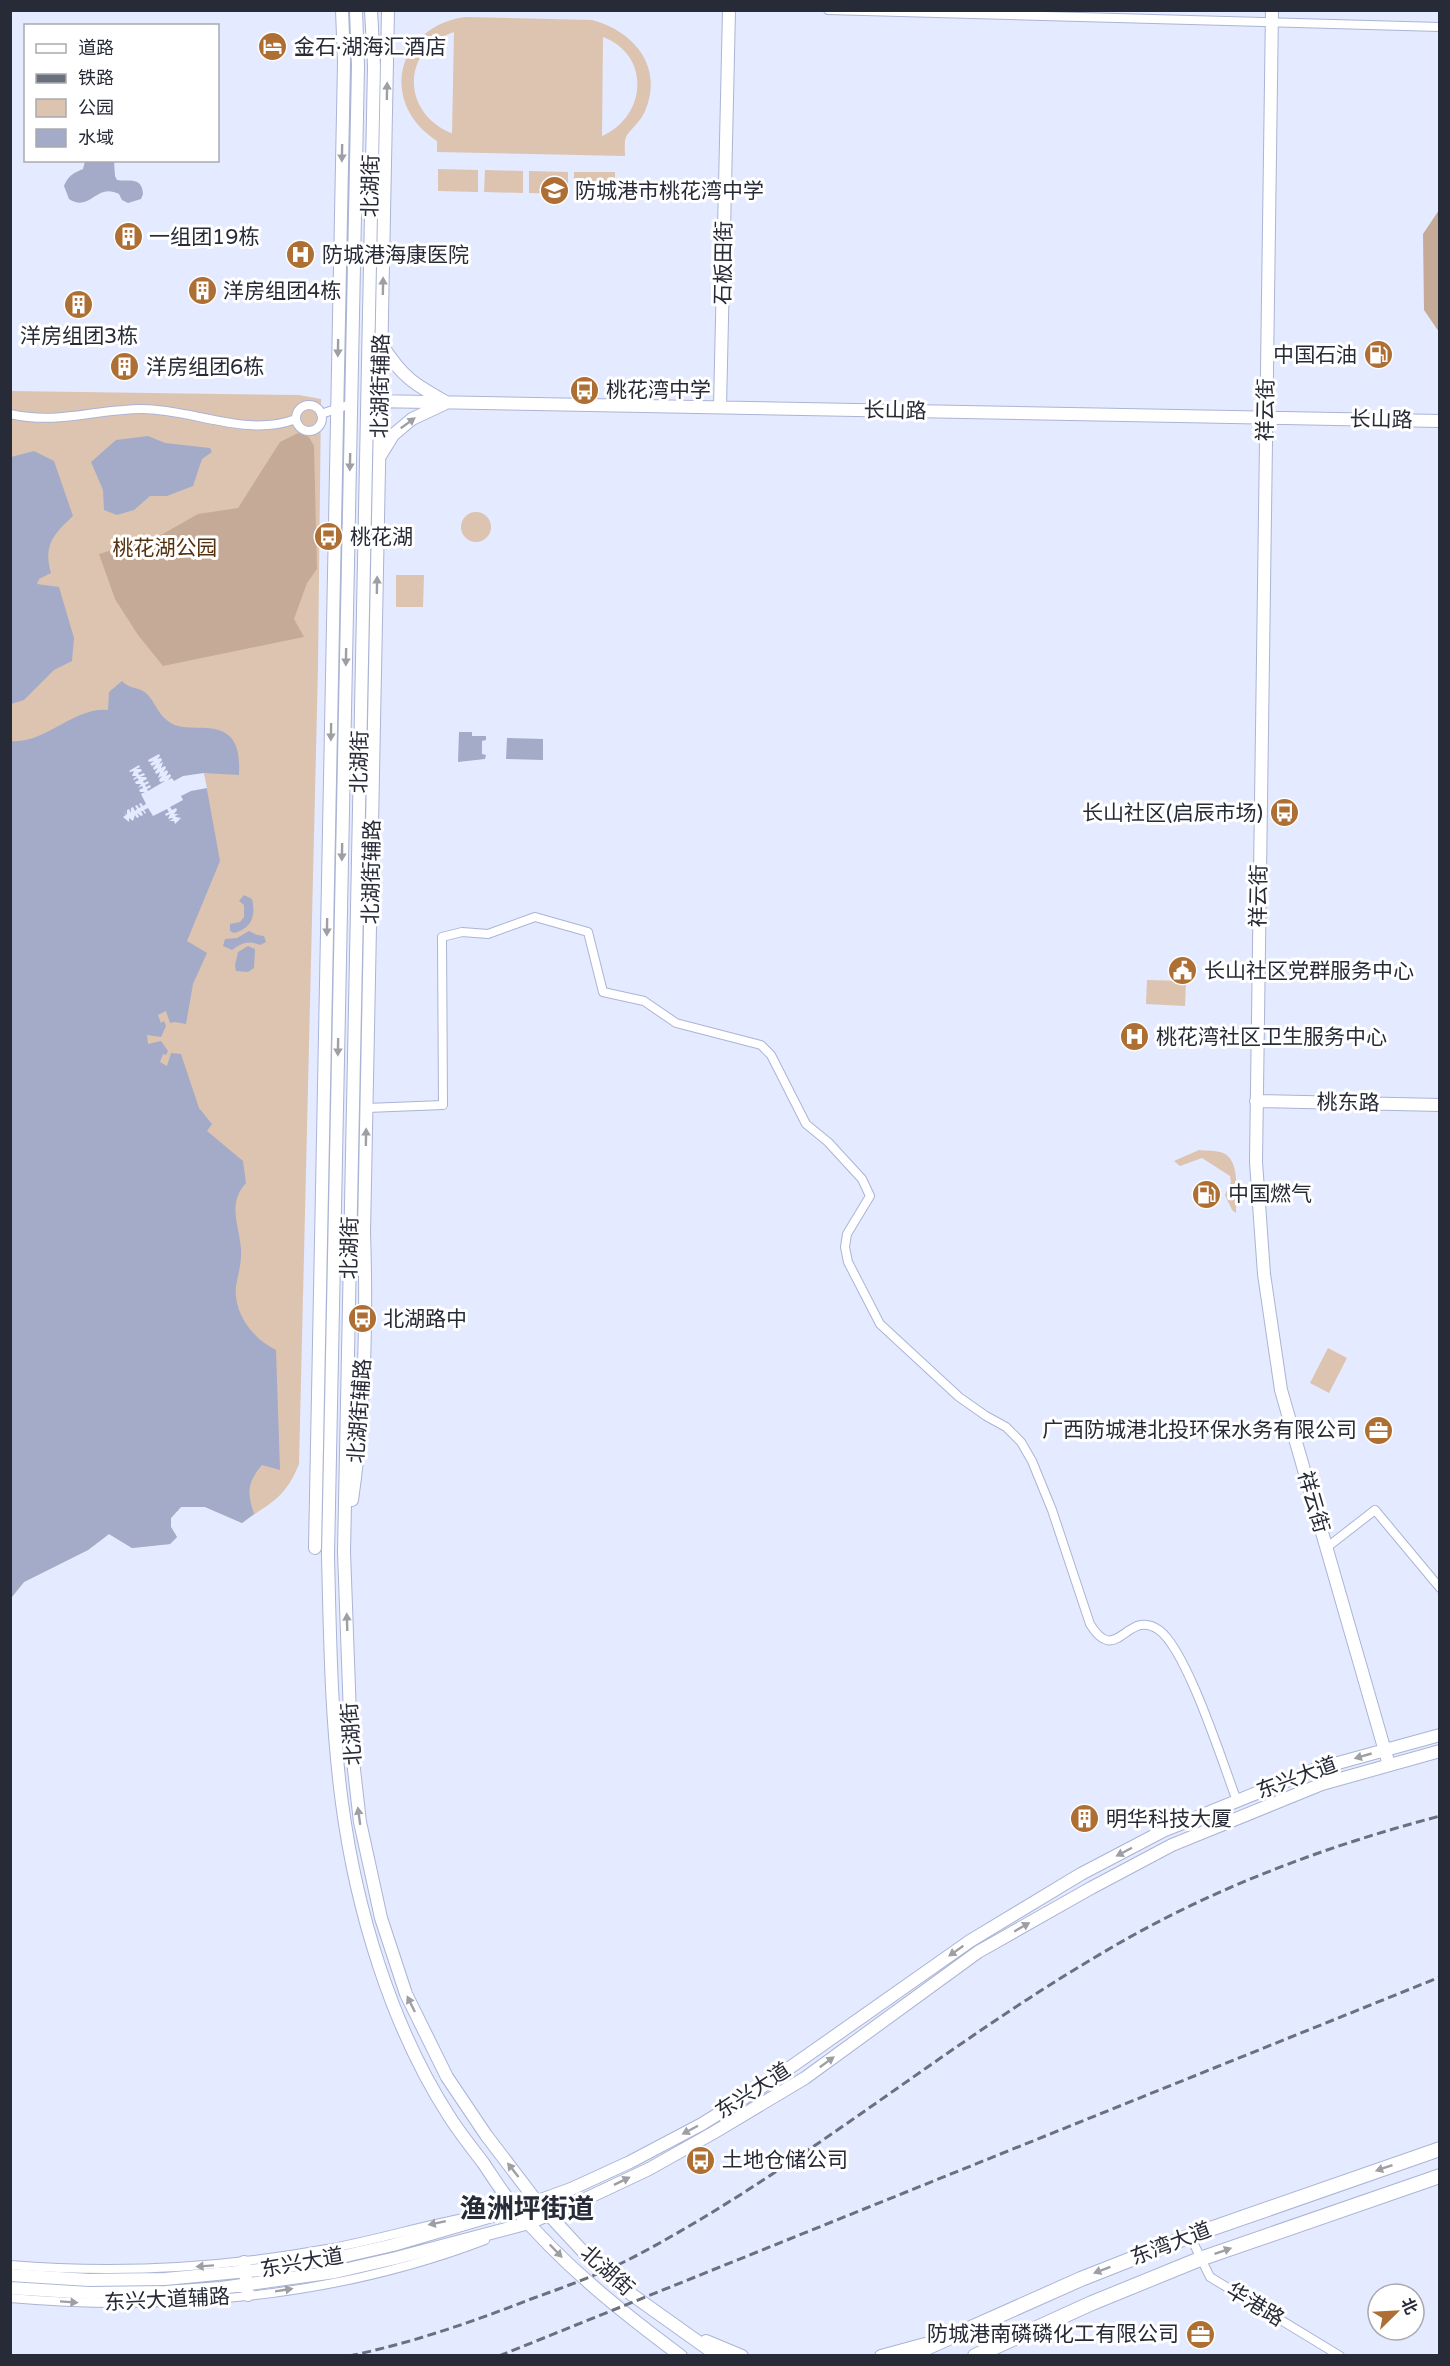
<svg xmlns="http://www.w3.org/2000/svg" width="1450" height="2366" viewBox="0 0 1450 2366" font-family="'Varela Round','Noto Sans SC',sans-serif">
<style>
.green{fill:#dcc4b0;fill-rule:evenodd}
.forest{fill:#c5ab97}
.water{fill:#a3abc8}
.pier{fill:#e4eaff}
.lines{fill:none;stroke-linecap:round;stroke-linejoin:round}
.street-casing{stroke:#abb4d5;stroke-width:10}
.secondary-casing{stroke:#abb4d5;stroke-width:14}
.primary-casing{stroke:#abb4d5;stroke-width:16}
.street{stroke:#fff;stroke-width:8}
.secondary{stroke:#fff;stroke-width:12}
.primary{stroke:#fff;stroke-width:14}
.rail{stroke:#6b707f;stroke-width:3;stroke-dasharray:9 4.5;stroke-linecap:butt}
.oneway{fill:#9e9fa5}
.labels{text-anchor:middle;dominant-baseline:central;stroke-width:6;stroke-linejoin:round;paint-order:stroke}
.poi-label{font-size:21px;fill:#272a37;stroke:#fff;text-anchor:start}
.street-label{font-size:21px;fill:#272a37;stroke:#fff}
.park-label{font-size:21px;fill:#56310d;stroke:#fff}
.district-label{font-size:27px;font-weight:bold;fill:#272a37;stroke:#fff}
</style>
<rect width="100%" height="100%" fill="#e4eaff"/>
<!-- green -->
<path class="green" d="M465,17L592,20C634,31 664,67 645,111C640,123 630,129 626,137C624,142 625,151 625,156L437,152V141C378,103 396,27 465,17ZM454,32L452,133H451C401,112 401,49 454,32ZM603,37C651,55 647,116 602,136Z
M438,169L478,170V192L438,191Z
M485,170L523,171V193L484,192Z
M529,171L568,172V194L529,193Z
M574,172H615V194H574Z
M11,391L299,395L321,399L318,667L299,1464C285,1499 271,1502 242,1523L205,1507H181L171,1518V1527L177,1537L170,1544L132,1548L109,1534L88,1550L24,1582L11,1598Z
M461 527a15 15 0 1 1 30 0a15 15 0 1 1-30 0Z
M396,575H424L423,607H396Z
M1147,980L1186,981L1185,1006L1146,1004Z
M1199,1150C1206,1151 1216,1150 1223,1153C1241,1160 1236,1197 1236,1213L1232,1210L1225,1195L1231,1182L1230,1176L1202,1158L1180,1166L1174,1161Z
M1328,1348L1347,1358L1329,1393L1310,1383Z"/>
<!-- forest -->
<path class="forest" d="M1439,210L1440,332H1439L1424,310L1423,234Z
M298,433L309,437L314,446L317,569L307,583L294,619L304,637L163,666L138,635L115,599L99,554L161,535L198,514L238,508L280,442Z"/>
<!-- water -->
<path class="water" d="M85,161H114L115,176L117,180C129,182 142,176 143,194L141,199L128,203L122,200L119,194C96,182 90,213 69,199L64,186C68,176 73,173 83,169Z
M148,436L165,443L210,448L212,452L202,459L193,486L167,496H150L134,510L117,515L104,510L103,490L91,462L116,440Z
M34,451L54,461L73,516C53,535 43,545 51,573L39,579L37,584L59,587L74,638L72,661L54,670L24,700L11,704V457Z
M122,681C128,688 136,687 143,691C156,699 156,717 175,725C185,729 196,727 207,728C237,730 240,750 239,775L204,773L220,861L187,941L207,953L193,984L186,1024L175,1022L170,1023L166,1011L158,1015L161,1023L164,1021L166,1026L161,1037L147,1035L148,1044L161,1041L168,1051L166,1055L163,1054L160,1062L167,1066L171,1053L181,1054L199,1108L212,1124L207,1131L243,1161L246,1183C227,1204 239,1224 241,1249C242,1262 238,1274 236,1286C233,1313 253,1339 276,1350L280,1470L262,1465C247,1483 247,1492 254,1514L242,1523L205,1507H181L171,1518V1527L177,1537L170,1544L132,1548L109,1534L88,1550L24,1582L11,1598V741C46,744 73,707 108,710L109,692Z
M459,732H472V736H486V740L482,741V754L486,755L485,759L458,762Z
M507,738L543,739V760L506,759Z
M244,895L252,899C256,916 252,928 234,933L230,931V924L240,922L244,917V905L239,901Z
M249,931L257,935L264,936L266,942L260,945C248,940 242,943 232,950L223,946L225,939L237,938Z
M248,946L255,949L254,968L248,972L236,971L235,965L238,952Z"/>
<!-- pier -->
<path class="pier" d="M159,754L160,756L157,759L161,758L162,760L159,764L163,762L161,768L165,766L166,768L163,772L167,770L168,772L166,776L170,774L171,776L168,780L172,778L174,781L183,776L204,773L207,788L191,791L181,796L183,800L170,807L172,810L176,808L177,810L174,814H179L175,816L176,817L181,818L175,824L174,821H169L173,819L172,818L168,819L170,814L166,816L165,814L169,812L167,809L153,816L148,808L144,810L146,813L145,814L143,811H141L143,815L141,816L137,813L139,817L137,818L135,815L133,821L129,818V822L123,817L126,815L124,812L127,815V810L129,809L131,813V808L133,807L135,811L137,809L135,806L137,805L139,808L141,807L139,804L141,803L143,806L146,804L141,794L145,792H140L139,790L143,788L142,786L138,788L141,784H136L135,782L139,780L137,778L134,780L133,779L137,776H132L134,771L130,772L129,771L139,765L140,767L136,769H141L142,771L138,773L139,775L144,773L145,775L140,777H146L147,779L143,781L144,783L148,781L149,783L145,785L146,787L150,785L151,787L147,789L148,791L165,781L160,782L159,780L162,776L158,778L160,772L156,774L155,772L158,768L154,770L153,768L156,764L152,766L150,764L154,761L149,762L148,760Z"/>
<g class="lines">
<defs>
<path id="street" d="M828,10L1440,27
M296 418a13 13 0 1 1 26 0a13 13 0 1 1-26 0Z
M10,414C59,425 95,409 142,409C193,409 246,438 296,419
M321,414L351,404
M367,1108L443,1105L442,937L462,932L488,934L535,917L588,932L603,992L644,1001L676,1023L761,1045L771,1055L806,1124L828,1142L862,1179L870,1196L847,1234L845,1247L848,1262L880,1324L959,1397L986,1416L1006,1427L1021,1442L1032,1461L1052,1510L1090,1624C1117,1668 1127,1607 1159,1630C1187,1650 1223,1764 1237,1801
M1326,1548L1375,1510L1440,1588
M1190,2236L1210,2277L1340,2356
M10,2265C117,2274 222,2268 327,2249C377,2240 424,2225 474,2216
M10,2298C169,2312 336,2297 485,2240"/>
<path id="secondary" d="M356,10L358,66L328,1555C330,1638 331,1721 342,1803C356,1909 391,2026 449,2116C459,2132 472,2148 484,2164C494,2179 504,2195 516,2209C564,2266 622,2312 681,2356
M371,10L374,66L344,1552L351,1743L360,1822L381,1918L406,1994L447,2077L486,2135L537,2202L589,2258L631,2294L718,2356
M1272,10L1256,1162L1264,1274L1281,1390L1389,1765
M382,345C402,377 414,384 446,402
M373,401L1440,421
M720,407L729,10
M380,456L393,435L412,419L444,404
M1256,1101L1440,1105
M352,1500C365,1411 367,1321 364,1232L388,10
M315,1548L344,62L342,10
M244,2262L248,2295
M10,2275L89,2280L165,2279L270,2269L332,2259L393,2245L516,2209L571,2189L630,2162L702,2124L768,2083L970,1941L1081,1874L1163,1831L1316,1769L1440,1735
M10,2288L89,2293L166,2292L221,2288L335,2272L396,2258L529,2223L579,2202L649,2169L713,2133L805,2078L978,1952L1091,1888L1172,1845L1322,1784L1440,1751
M706,2341L742,2356
M881,2356L925,2344"/>
<path id="primary" d="M908,2356L1081,2279L1190,2236L1440,2149
M975,2356L1092,2303L1200,2259L1440,2176"/>
</defs>
<!-- street casing -->
<use href="#street" class="street-casing"/>
<!-- secondary casing -->
<use href="#secondary" class="secondary-casing"/>
<!-- primary casing -->
<use href="#primary" class="primary-casing"/>
<!-- street -->
<use href="#street" class="street"/>
<!-- secondary -->
<use href="#secondary" class="secondary"/>
<!-- primary -->
<use href="#primary" class="primary"/>
<!-- rail -->
<path class="rail" d="M349,2356C412,2343 472,2322 531,2299C570,2285 609,2271 645,2251C806,2164 946,2044 1104,1952C1208,1890 1322,1847 1440,1816
M499,2356L1440,1977"/>
</g>
<!-- one-way arrows -->
<defs><path id="oneway-solid" d="M-6-.8H1V-3.2L6.5 0L1 3.2V.8H-6Z" transform="scale(1.5)"/></defs>
<g class="oneway">
<use href="#oneway-solid" transform="translate(387 91) rotate(-89)"/>
<use href="#oneway-solid" transform="translate(342 153) rotate(91)"/>
<use href="#oneway-solid" transform="translate(383 286) rotate(-89)"/>
<use href="#oneway-solid" transform="translate(338 348) rotate(91)"/>
<use href="#oneway-solid" transform="translate(408 423) rotate(-36)"/>
<use href="#oneway-solid" transform="translate(350 462) rotate(91)"/>
<use href="#oneway-solid" transform="translate(377 585) rotate(-89)"/>
<use href="#oneway-solid" transform="translate(346 657) rotate(91)"/>
<use href="#oneway-solid" transform="translate(331 732) rotate(91)"/>
<use href="#oneway-solid" transform="translate(342 852) rotate(91)"/>
<use href="#oneway-solid" transform="translate(327 927) rotate(91)"/>
<use href="#oneway-solid" transform="translate(338 1047) rotate(91)"/>
<use href="#oneway-solid" transform="translate(366 1137) rotate(-89)"/>
<use href="#oneway-solid" transform="translate(347 1622) rotate(-92)"/>
<use href="#oneway-solid" transform="translate(1363 1756) rotate(164)"/>
<use href="#oneway-solid" transform="translate(359 1816) rotate(-98)"/>
<use href="#oneway-solid" transform="translate(1124 1852) rotate(152)"/>
<use href="#oneway-solid" transform="translate(1022 1927) rotate(-30)"/>
<use href="#oneway-solid" transform="translate(956 1951) rotate(145)"/>
<use href="#oneway-solid" transform="translate(411 2004) rotate(-116)"/>
<use href="#oneway-solid" transform="translate(827 2062) rotate(-36)"/>
<use href="#oneway-solid" transform="translate(690 2130) rotate(152)"/>
<use href="#oneway-solid" transform="translate(1384 2168) rotate(161)"/>
<use href="#oneway-solid" transform="translate(513 2170) rotate(-128)"/>
<use href="#oneway-solid" transform="translate(622 2181) rotate(-26)"/>
<use href="#oneway-solid" transform="translate(437 2223) rotate(168)"/>
<use href="#oneway-solid" transform="translate(556 2251) rotate(46)"/>
<use href="#oneway-solid" transform="translate(1223 2251) rotate(-19)"/>
<use href="#oneway-solid" transform="translate(205 2266) rotate(176)"/>
<use href="#oneway-solid" transform="translate(1102 2270) rotate(159)"/>
<use href="#oneway-solid" transform="translate(284 2290) rotate(-9)"/>
<use href="#oneway-solid" transform="translate(69 2302) rotate(4)"/>
</g>
<!-- icons -->
<defs>
<symbol id="hotel-disc" viewBox="-11 -11 22 22"><circle r="9.5" fill="#ae6f35" stroke="#fff"/><path d="M-6-4.5h1.5V1H6V5H4.5V3h-9V5H-6ZM-4 0a1.8 1.8 0 1 1 3.6 0ZM.5 0V-2.5h3Q6-2.5 6 0Z" fill="#fff"/></symbol>
<symbol id="school-disc" viewBox="-11 -11 22 22"><circle r="9.5" fill="#ae6f35" stroke="#fff"/><path d="M0-5L7-2L0 1L-7-2ZM-4 1L0 2.5L4 1V4Q0 6-4 4Z" fill="#fff"/></symbol>
<symbol id="building-disc" viewBox="-11 -11 22 22"><circle r="9.5" fill="#ae6f35" stroke="#fff"/><path d="M-4-6H4V6H1V3H-1V6H-4ZM-2.5-4.3h1.7v1.8h-1.7ZM.8-4.3h1.7v1.8H.8ZM-2.5-1h1.7V.8h-1.7ZM.8-1h1.7V.8H.8Z" fill="#fff"/></symbol>
<symbol id="hospital-disc" viewBox="-11 -11 22 22"><circle r="9.5" fill="#ae6f35" stroke="#fff"/><path d="M-5-5h3v3.5h4V-5h3V5h-3V1.5h-4V5h-3Z" fill="#fff"/></symbol>
<symbol id="fuel-disc" viewBox="-11 -11 22 22"><circle r="9.5" fill="#ae6f35" stroke="#fff"/><path d="M-5.5-6h7V0h2V4h1.3V-2.5L3-4.5l.8-.8L6-3V5H2.5V1h-1V6h-7ZM-4.2-4.7v3.2H.2V-4.7Z" fill="#fff"/></symbol>
<symbol id="bus-disc" viewBox="-11 -11 22 22"><circle r="9.5" fill="#ae6f35" stroke="#fff"/><path d="M-5-6H5V4H4V6H2V4H-2V6H-4V4H-5ZM-3.5-4V0h7V-4ZM-3.5 1.2v1.5H-2V1.2ZM2 1.2v1.5H3.5V1.2Z" fill="#fff"/></symbol>
<symbol id="civic-disc" viewBox="-11 -11 22 22"><circle r="9.5" fill="#ae6f35" stroke="#fff"/><path d="M-.6-6.5H3V-4.5H.6V-3L4-1V1h2V6H-6V1h2V-1L-.6-3ZM-1.2 2.5V6h2.4V2.5Z" fill="#fff"/></symbol>
<symbol id="office-disc" viewBox="-11 -11 22 22"><circle r="9.5" fill="#ae6f35" stroke="#fff"/><path d="M-6-3h4V-5.5h4V-3h4V5H-6ZM-1-4.5V-3h2v-1.5ZM-6 0V1H6V0Z" fill="#fff"/></symbol>
</defs>
<g fill-rule="evenodd">
<use href="#hotel-disc" x="256" y="30" width="33" height="33"/>
<use href="#school-disc" x="538" y="174" width="33" height="33"/>
<use href="#building-disc" x="112" y="220" width="33" height="33"/>
<use href="#hospital-disc" x="284" y="238" width="33" height="33"/>
<use href="#building-disc" x="186" y="274" width="33" height="33"/>
<use href="#building-disc" x="62" y="288" width="33" height="33"/>
<use href="#fuel-disc" x="1362" y="338" width="33" height="33"/>
<use href="#building-disc" x="108" y="350" width="33" height="33"/>
<use href="#bus-disc" x="568" y="374" width="33" height="33"/>
<use href="#bus-disc" x="312" y="520" width="33" height="33"/>
<use href="#bus-disc" x="1268" y="796" width="33" height="33"/>
<use href="#civic-disc" x="1166" y="954" width="33" height="33"/>
<use href="#hospital-disc" x="1118" y="1020" width="33" height="33"/>
<use href="#fuel-disc" x="1190" y="1178" width="33" height="33"/>
<use href="#bus-disc" x="346" y="1302" width="33" height="33"/>
<use href="#office-disc" x="1362" y="1414" width="33" height="33"/>
<use href="#building-disc" x="1068" y="1802" width="33" height="33"/>
<use href="#bus-disc" x="684" y="2144" width="33" height="33"/>
<use href="#office-disc" x="1184" y="2318" width="33" height="33"/>
</g>
<g class="labels">
<!-- poi labels -->
<g class="poi-label">
<text x="294" y="47">金石·湖海汇酒店</text>
<text x="575" y="191">防城港市桃花湾中学</text>
<text x="149" y="237">一组团19栋</text>
<text x="322" y="255">防城港海康医院</text>
<text x="223" y="291">洋房组团4栋</text>
<text x="79" y="336" text-anchor="middle">洋房组团3栋</text>
<text x="1357" y="355" text-anchor="end">中国石油</text>
<text x="146" y="367">洋房组团6栋</text>
<text x="606" y="390">桃花湾中学</text>
<text x="350" y="537">桃花湖</text>
<text x="1263" y="813" text-anchor="end">长山社区(启辰市场)</text>
<text x="1204" y="971">长山社区党群服务中心</text>
<text x="1156" y="1037">桃花湾社区卫生服务中心</text>
<text x="1228" y="1194">中国燃气</text>
<text x="383" y="1319">北湖路中</text>
<text x="1357" y="1430" text-anchor="end">广西防城港北投环保水务有限公司</text>
<text x="1106" y="1819">明华科技大厦</text>
<text x="722" y="2160">土地仓储公司</text>
<text x="1179" y="2334" text-anchor="end">防城港南磷磷化工有限公司</text>
</g>
<!-- street labels -->
<g class="street-label">
<text transform="translate(371 186) rotate(-89)">北湖街</text>
<text transform="translate(724 263) rotate(-89)">石板田街</text>
<text transform="translate(381 386) rotate(-89)">北湖街辅路</text>
<text transform="translate(1266 410) rotate(-89)">祥云街</text>
<text transform="translate(895 411) rotate(1)">长山路</text>
<text transform="translate(1381 420) rotate(1)">长山路</text>
<text transform="translate(360 762) rotate(-89)">北湖街</text>
<text transform="translate(372 872) rotate(-89)">北湖街辅路</text>
<text transform="translate(1259 896) rotate(-89)">祥云街</text>
<text transform="translate(1348 1103) rotate(1)">桃东路</text>
<text transform="translate(350 1248) rotate(-89)">北湖街</text>
<text transform="translate(360 1411) rotate(-86)">北湖街辅路</text>
<text transform="translate(1313 1502) rotate(74)">祥云街</text>
<text transform="translate(352 1734) rotate(-94)">北湖街</text>
<text transform="translate(1297 1778) rotate(-20)">东兴大道</text>
<text transform="translate(753 2091) rotate(-33)">东兴大道</text>
<text transform="translate(1171 2244) rotate(-21)">东湾大道</text>
<text transform="translate(302 2263) rotate(-10)">东兴大道</text>
<text transform="translate(607 2271) rotate(42)">北湖街</text>
<text transform="translate(167 2300) rotate(-3)">东兴大道辅路</text>
<text transform="translate(1255 2305) rotate(31)">华港路</text>
</g>
<!-- park labels -->
<g class="park-label">
<text x="165" y="548">桃花湖公园</text>
</g>
<!-- district labels -->
<g class="district-label">
<text x="527" y="2209">渔洲坪街道</text>
</g>
</g>
<!-- border -->
<rect width="1450" height="2366" fill="none" stroke="#272a37" stroke-width="24"/>
<!-- legend -->
<rect x="24" y="24" width="195" height="138" fill="#ffffff" stroke="#a9aaaf" stroke-width="1.5"/>
<rect x="36" y="44" width="30" height="9" fill="#ffffff" stroke="#a9aaaf" stroke-width="1.5"/>
<text x="78" y="54" font-size="18" fill="#272a37">道路</text>
<rect x="36" y="74" width="30" height="9" fill="#6b707f" stroke="#a9aaaf" stroke-width="1.5"/>
<text x="78" y="84" font-size="18" fill="#272a37">铁路</text>
<rect x="36" y="99" width="30" height="18" fill="#dcc4b0" stroke="#a9aaaf" stroke-width="1.5"/>
<text x="78" y="114" font-size="18" fill="#272a37">公园</text>
<rect x="36" y="129" width="30" height="18" fill="#a3abc8" stroke="#a9aaaf" stroke-width="1.5"/>
<text x="78" y="144" font-size="18" fill="#272a37">水域</text>
<!-- north arrow -->
<g transform="translate(1396 2312) rotate(66)"><circle r="28" fill="#ffffff" stroke="#a9aaaf" stroke-width="1.5"/>
<path d="M0-4.5L10 22L0 15L-10 22Z" fill="#ae6f35"/>
<text y="-9" font-size="16" font-weight="bold" text-anchor="middle" fill="#272a37">北</text>
</g>
</svg>
